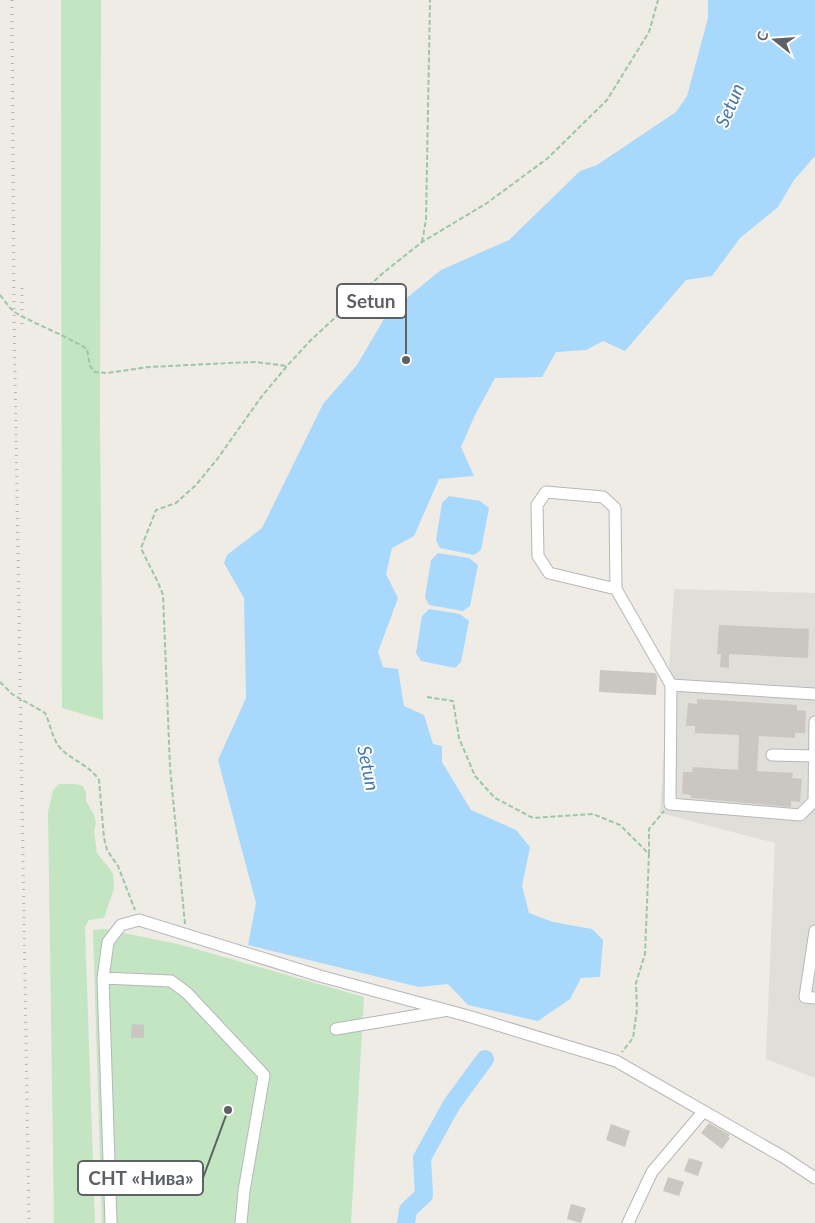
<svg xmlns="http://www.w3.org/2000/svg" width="815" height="1223" viewBox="0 0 815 1223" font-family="Lato,sans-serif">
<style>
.industrial{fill:#e0ded9}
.green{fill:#c3e5c2}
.water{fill:#a8d8fc}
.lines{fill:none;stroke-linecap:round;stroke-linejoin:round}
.river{stroke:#a8d8fc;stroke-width:18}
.building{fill:#cac7c2}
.minor-casing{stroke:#b5b7bb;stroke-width:13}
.path{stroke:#9cc6a7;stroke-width:2;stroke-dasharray:5 2.5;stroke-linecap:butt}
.minor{stroke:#fff;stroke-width:11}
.rail{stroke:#b3b4b5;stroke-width:3;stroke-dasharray:1 6;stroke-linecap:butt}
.labels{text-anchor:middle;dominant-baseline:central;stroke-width:4;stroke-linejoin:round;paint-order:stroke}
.water-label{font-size:19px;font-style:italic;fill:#4479ae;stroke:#fff}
.leader{fill:none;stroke:#5d6065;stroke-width:2}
.callout-dot{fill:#5d6065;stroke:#fff;stroke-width:2}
.callout{fill:#fff;stroke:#5d6065;stroke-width:2}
.callout-label{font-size:19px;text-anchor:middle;font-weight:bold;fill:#5d6065}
</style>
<rect width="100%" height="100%" fill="#efece5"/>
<!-- industrial -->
<path class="industrial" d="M674,589L815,593V1078L766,1059L775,843L660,813Z"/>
<!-- green -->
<path class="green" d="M61,0H101L100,425L103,720L62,708Z
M59,784H75L83,786L86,793V801L94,815L96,823L94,831L97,853L113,873L114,889L104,918L89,920L85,927L95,1223H54L48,812L53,790Z
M105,929L182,945L364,997L351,1223H102L93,930Z"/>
<!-- water -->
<path class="water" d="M708,0H815V156L794,180L778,207L740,238L712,276L686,280L625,351L603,341L586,350L556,352L542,377L495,378L475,415L461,447L474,476L439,479L414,536L392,548L386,574L398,598L378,652L383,667L398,669L404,706L424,715L433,744L442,746V762L471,810L516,830L530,847L522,886L529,913L553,922L592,929L603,940L600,977L581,978L570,999L538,1021L468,1005L448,984L419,987L248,945L256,903L218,760L246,698L244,598L224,563L227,555L262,528L323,404L357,365L387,314L441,270L509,240L580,171L597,165L676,112L687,96L708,18Z
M449,496L480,501L489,508L481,550L474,555L440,548L436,540L442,503Z
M438,553L469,558L478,565L470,606L463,611L429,605L425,597L431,560Z
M429,609L460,614L469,621L461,662L455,668L421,661L416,653L422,616Z"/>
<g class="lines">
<!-- river -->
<path class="river" d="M406,1223L408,1210L424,1195L422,1158L452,1104L485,1059"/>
</g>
<!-- building -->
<path class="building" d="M719,625L809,629L808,658L729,654V668L720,667L721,654H717Z
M600,670L655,673L657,676L656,695L599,692Z
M697,699L797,705V710L806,711L805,733H795V738L759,736L757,771L793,773L792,778L802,779L800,802L791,801V807L691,798V795L682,794L683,772H692L693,767L738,770L739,735L695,733V726H686L688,703L697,704Z
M132,1024L144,1025V1038H131Z
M709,1123L730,1135L728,1137L730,1138L722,1149L701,1133Z
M611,1124L630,1131L625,1147L606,1140Z
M689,1158L703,1162L698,1176L684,1171Z
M668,1177L684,1182L679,1196L663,1191Z
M571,1204L586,1208L581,1223L567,1219Z"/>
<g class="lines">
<defs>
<path id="minor" d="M616,589L549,573L538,556L537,505L546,492L603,497L615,508L616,589L671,685
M815,694L671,685L670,804L800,815L814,801L815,722
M772,755L815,756
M815,931L805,997L815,998
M103,978L171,981L187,993L264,1075L244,1191L241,1223
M336,1029L443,1011
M111,1223L103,978L108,942L121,925L139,920L320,976L468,1016L616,1061L785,1158L815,1178
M628,1223L652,1172L703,1112"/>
</defs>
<!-- minor casing -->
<use href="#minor" class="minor-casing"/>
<!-- path -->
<path class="path" d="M422,242L426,220L430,0
M0,295C5,301 10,309 16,313C39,326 65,335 87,349L90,366L95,372L107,373L149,367L228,363L256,362L287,366
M0,682L12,694L45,713C51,725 52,740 62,750C74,761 90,766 99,780L104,838L107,850L118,866L135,910
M427,697L453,701L459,738L475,776L495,798L533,818L593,814L620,825L649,854L645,954L636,983L637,1009L633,1038L622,1052
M649,854V829L664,811
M185,924L170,767L163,595C157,578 148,564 141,548L156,510L176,503L196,485L218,458L262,396L287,366L310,341L383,273L422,242L487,203L548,158L607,100L649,32L658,0"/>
<!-- minor -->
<use href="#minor" class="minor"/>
<!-- rail -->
<path class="rail" d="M12,0L14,312L29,1223
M22,288V328"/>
</g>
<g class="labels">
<!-- water labels -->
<g class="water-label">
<text transform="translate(729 105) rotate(-67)">Setun</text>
<text transform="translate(369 768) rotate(78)">Setun</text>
</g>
</g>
<!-- callouts -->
<path class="leader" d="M406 360L406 301M228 1110L203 1178"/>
<g class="callout-dot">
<circle cx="406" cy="360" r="5"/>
<circle cx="228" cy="1110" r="5"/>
</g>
<g class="callout">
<rect x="337" y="284" width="69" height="34" rx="5"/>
<rect x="78" y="1161" width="125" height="34" rx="5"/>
</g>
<g class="callout-label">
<text x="371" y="308">Setun</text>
<text x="141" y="1185">СНТ «Нива»</text>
</g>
<!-- north arrow -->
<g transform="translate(775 40) rotate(287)" stroke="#ffffff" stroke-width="4" paint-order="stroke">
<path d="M0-4L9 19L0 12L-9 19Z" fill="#5d6065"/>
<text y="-8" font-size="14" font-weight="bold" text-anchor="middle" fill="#5d6065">С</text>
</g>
</svg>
